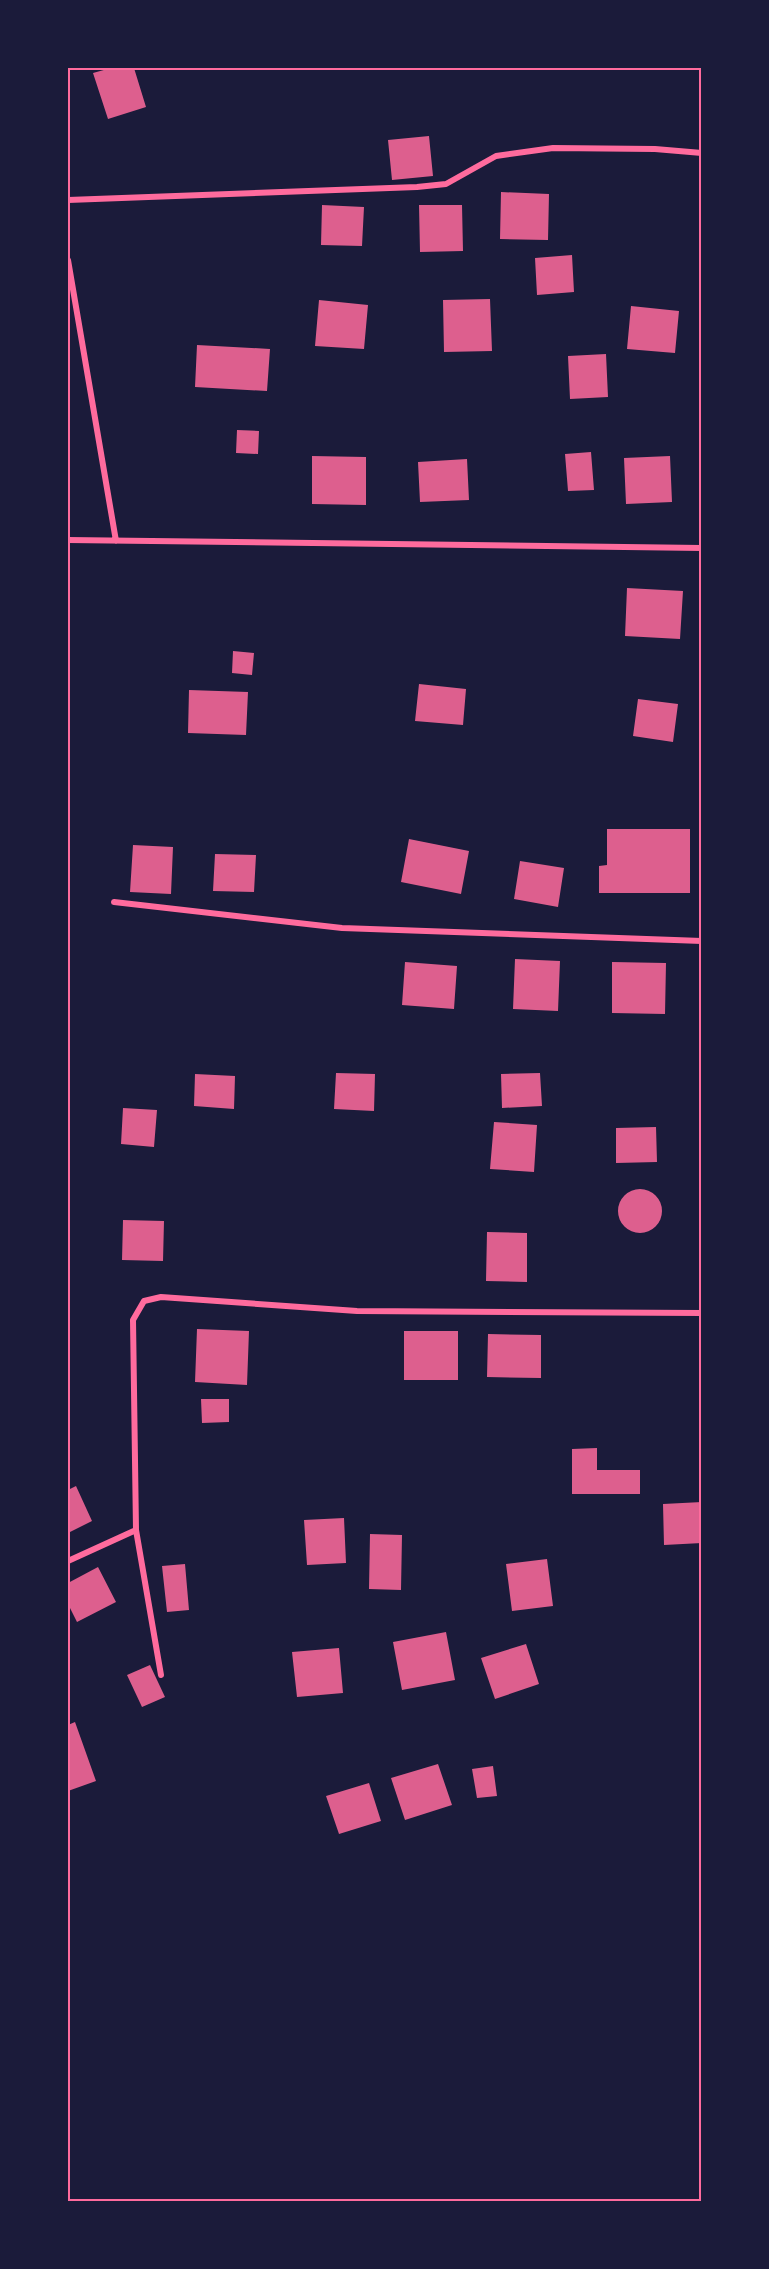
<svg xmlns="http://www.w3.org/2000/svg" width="769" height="2269" viewBox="0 0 769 2269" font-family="Literata,serif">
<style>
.building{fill:#dd5f8e}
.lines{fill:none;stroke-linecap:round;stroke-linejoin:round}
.minor{stroke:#ff6b9d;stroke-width:6}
.neatline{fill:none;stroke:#ff6b9d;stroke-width:2}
</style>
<rect width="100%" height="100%" fill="#1b1b3a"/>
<!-- building -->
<path class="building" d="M111,68H134L146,107L108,119L93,73Z
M429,136L433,176L392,180L388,140Z
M501,192L549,194L548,240L500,239Z
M322,205L364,207L362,246L321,245Z
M419,205H462L463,251L420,252Z
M572,255L574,292L537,295L535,258Z
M490,299L492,351L444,352L443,300Z
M319,300L368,305L364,349L315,346Z
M631,306L679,311L675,353L627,349Z
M197,345L270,349L267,391L195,387Z
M606,354L608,397L570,399L568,356Z
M237,430L259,431L258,454L236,453Z
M591,452L594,490L568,491L565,454Z
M312,456L366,457V505L312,504Z
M670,456L672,502L626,504L624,458Z
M467,459L469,500L420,502L418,462Z
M627,588L683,591L680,639L625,636Z
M233,651L254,653L252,675L232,673Z
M419,684L466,689L463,725L415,721Z
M189,690L248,692L246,735L188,733Z
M638,699L678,704L673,742L633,736Z
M607,829H690V893H599V866L607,865Z
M409,839L469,851L461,894L401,882Z
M133,845L173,847L171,894L130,892Z
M215,854L256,855L254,892L213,891Z
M520,861L564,868L558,907L514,899Z
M515,959L560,961L558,1011L513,1009Z
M405,962L457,966L454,1009L402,1005Z
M612,962L666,963L665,1014L612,1013Z
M336,1073L375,1074L374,1111L334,1109Z
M540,1073L542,1106L502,1108L501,1074Z
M195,1074L235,1076L234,1109L194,1106Z
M123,1108L157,1110L154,1147L121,1144Z
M494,1122L537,1125L534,1172L490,1169Z
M656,1127L657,1162L616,1163V1128Z
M618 1211a22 22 0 1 1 44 0a22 22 0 1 1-44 0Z
M123,1220L164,1221L163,1261L122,1260Z
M487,1232L527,1233V1282L486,1281Z
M197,1329L249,1331L247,1385L195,1382Z
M404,1331H458V1380H404Z
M488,1334L541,1335V1378L487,1377Z
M201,1399H229V1422L202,1423Z
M597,1448V1470H640V1494H572V1449Z
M76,1486L92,1521L68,1533V1490Z
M702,1502V1543L664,1545L663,1504Z
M344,1518L346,1563L307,1565L304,1520Z
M370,1534L402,1535L401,1590L369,1589Z
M547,1559L553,1606L512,1611L506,1564Z
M185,1564L189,1610L167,1612L162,1566Z
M98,1567L116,1602L77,1622L68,1604V1583Z
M446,1632L455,1680L402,1690L393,1642Z
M526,1644L539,1684L495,1699L481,1658Z
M339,1648L343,1693L297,1697L292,1652Z
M150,1665L165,1697L142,1707L127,1675Z
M75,1722L96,1781L68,1791V1725Z
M438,1764L452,1805L405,1820L391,1778Z
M493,1766L497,1796L477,1798L472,1769Z
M369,1783L381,1821L339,1834L326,1796Z"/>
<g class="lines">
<!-- minor -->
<path class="minor" d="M68,200L417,187L446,184L496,156L553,148L655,149L702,153
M68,260L116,541
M68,540L702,548
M114,902L342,928L702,941
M68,1561L136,1530
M161,1675L136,1530L133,1320L144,1301L161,1297L357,1311L702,1313"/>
</g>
<!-- border -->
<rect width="769" height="2269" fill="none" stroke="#1b1b3a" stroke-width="138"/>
<rect x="69" y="69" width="631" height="2131" class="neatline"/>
</svg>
